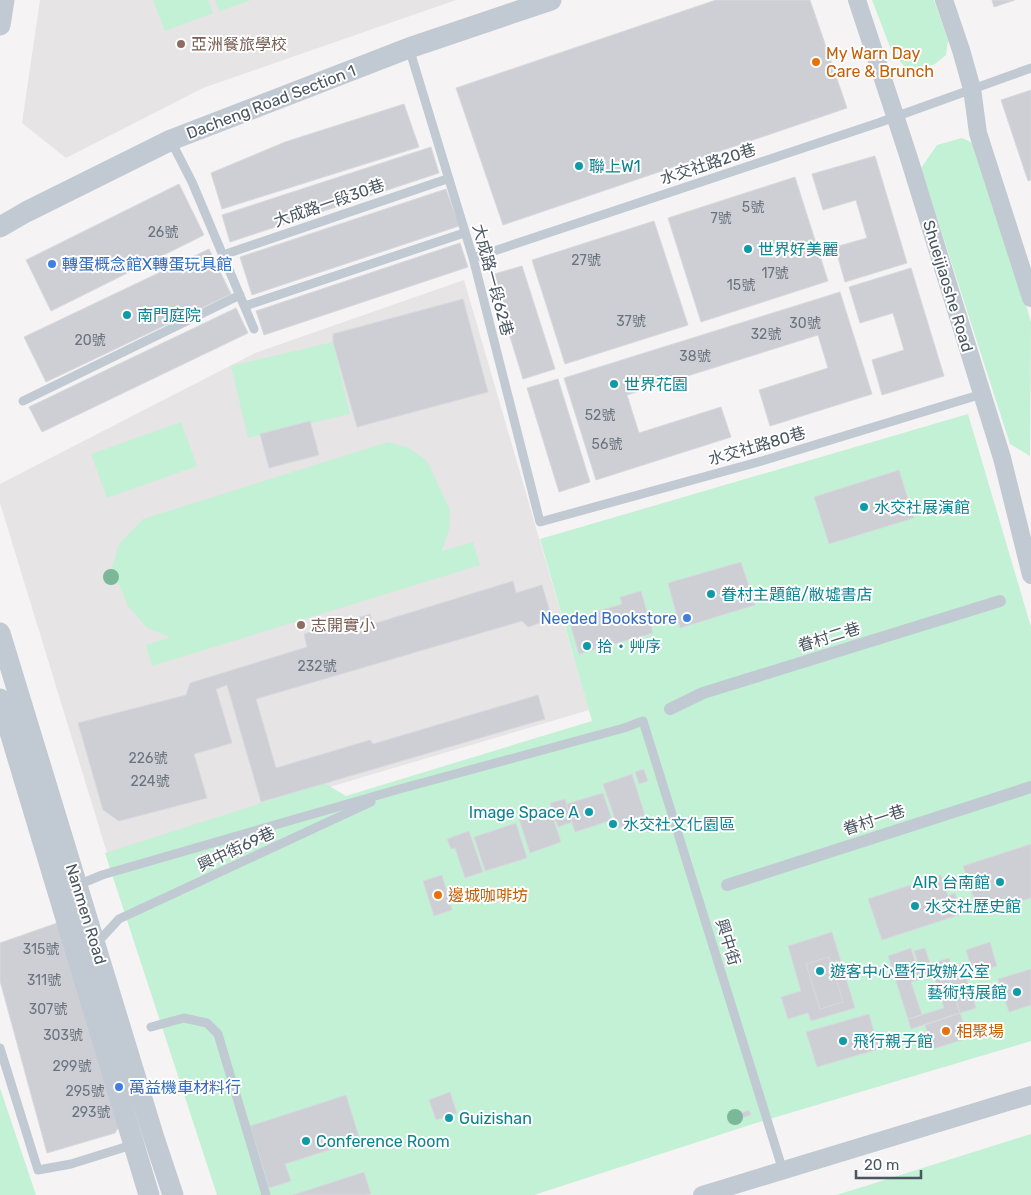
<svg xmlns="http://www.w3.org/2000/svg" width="1031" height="1195" viewBox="0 0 1031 1195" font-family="Rubik,'Noto Sans TC',sans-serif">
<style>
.education{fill:#e6e4e5}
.green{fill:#c3f1d5}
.building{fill:#cdcfd5;stroke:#d7d9de}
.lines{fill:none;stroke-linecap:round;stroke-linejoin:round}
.service{stroke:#c1cad2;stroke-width:9}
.pedestrian{stroke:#c1cad2;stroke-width:12}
.minor{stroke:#c1cad2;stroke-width:18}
.tertiary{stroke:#c1cad2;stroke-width:21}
.tree{fill:#7bb799}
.education-dot{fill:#8d6e63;stroke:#fff;stroke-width:2}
.food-dot{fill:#e8710a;stroke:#fff;stroke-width:2}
.culture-dot{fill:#0f9aa8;stroke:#fff;stroke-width:2}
.shop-dot{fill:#3f7fe0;stroke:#fff;stroke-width:2}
.labels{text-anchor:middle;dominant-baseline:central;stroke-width:4;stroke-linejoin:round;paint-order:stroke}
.number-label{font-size:14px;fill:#6b747e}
.education-label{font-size:16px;fill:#785e54;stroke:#fff;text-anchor:start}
.food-label{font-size:16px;fill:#c56008;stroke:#fff;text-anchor:start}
.street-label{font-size:16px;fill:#4a5661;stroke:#fff}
.culture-label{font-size:16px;fill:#0d838f;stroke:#fff;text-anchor:start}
.shop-label{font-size:16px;fill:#366cbe;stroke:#fff;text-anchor:start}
</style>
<rect width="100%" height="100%" fill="#f5f3f3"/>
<!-- education -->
<path class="education" d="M40,0H456L203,88L66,158L22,123Z
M464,280L589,710L107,853L0,503V484L255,353Z"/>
<!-- green -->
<path class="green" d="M153,0H208L213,13L165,31Z
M215,0H251L220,11Z
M872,0H934L948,40L946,55L935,64L918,69L905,67L892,52Z
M962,138L979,146L1031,322L1030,456L1010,444L921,168L937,145Z
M333,342L350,414L248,438L231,366Z
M968,414L1031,627V1041L753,1124L534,1195H217L105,853L324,783L346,796L592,721L540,539Z
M181,422L197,466L107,498L91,454Z
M388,442L409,448L427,461L450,510L449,530L442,551L473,542L480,565L152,666L146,645L170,637L147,628L128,606L112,568L119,544L143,519Z
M0,1088L36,1195H0Z
M1031,1134V1195H836L856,1189Z"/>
<!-- building -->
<path class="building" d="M716,0H810L847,108L503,225L456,88Z
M992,0H1015L994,7Z
M1031,90V180L1028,181L1001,100Z
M404,104L419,147L222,209L211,173L285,142Z
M431,147L439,173L230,242L222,215Z
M875,156L907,263L845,282L835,247L867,238L856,200L823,210L812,174Z
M795,177L828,281L701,322L668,218Z
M179,184L204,235L51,311L26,260Z
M446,189L459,226L252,295L240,257Z
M654,221L688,325L565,364L532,260Z
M460,243L468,267L264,335L256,311Z
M209,249L231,294L46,382L24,337Z
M522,266L555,369L523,379L491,275Z
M911,268L944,376L882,395L872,360L904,350L893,313L860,323L849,287Z
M840,292L872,394L770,426L759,390L828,368L818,335L627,395L639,433L721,407L731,437L596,480L564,378Z
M463,299L488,392L357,427L333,342V334Z
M236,308L248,333L42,432L29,407Z
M558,379L590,482L559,492L527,388Z
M310,421L319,455L269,468L260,434Z
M899,470L914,518L829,544L814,497Z
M741,562L755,605L680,628L668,583Z
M513,581L516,593L542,585L552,619L528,627L522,621L256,699L276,768L370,740L373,744L538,695L545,719L261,802L227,685L216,689L232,743L194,754L207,798L119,821L103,810L78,723L186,695L190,683L307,647L304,634L370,614L373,624Z
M641,591L653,633L579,654L569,620L622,604L620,597Z
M644,769L648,781L639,784L635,772Z
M632,774L646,819L618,828L603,784Z
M603,793L612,820L575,832L566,804Z
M565,799L572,822L558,827L550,803Z
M550,809L561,842L530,853L519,819Z
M516,823L527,858L485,871L474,837Z
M469,831L483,872L465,878L455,848L451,849L447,839Z
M1031,844V898L979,914L963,866Z
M442,875L452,910L434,916L423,881Z
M941,875L948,896L955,893L962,914L882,940L868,899Z
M60,922L121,1123L115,1133L47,1153L0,981V943Z
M832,932L855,1008L811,1021L808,1013L788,1019L781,997L801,991L788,946Z
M990,942L997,966L973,974L966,950Z
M911,948L916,964L893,971L888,956Z
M925,948L934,975L911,982L922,1015L908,1019L894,975L919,967L914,951Z
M829,957L843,1002L820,1009L806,964Z
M949,958L951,967L946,969L960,1013L911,1029L908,1019L944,1008L930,964Z
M962,964L976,1008L960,1013L946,969Z
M1031,969V1005L1009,1012L998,979Z
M960,1013L968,1038L933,1049L925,1025Z
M869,1014L879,1049L817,1067L806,1032Z
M450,1092L457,1113L436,1120L429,1100Z
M346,1095L360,1140L285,1164L291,1181L269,1188L250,1126Z
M749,1110L751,1115L739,1119L738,1114Z
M364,1172L371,1194L367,1195H293Z"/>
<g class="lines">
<!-- service -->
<path class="service" d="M409,48L473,258L540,522L765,460L982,394
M171,141L192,182L254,329
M223,255L444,180
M473,258L878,123L1031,68
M245,306L461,234
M23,401L240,295
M78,885L102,875L396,790L624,728L643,721L783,1171
M96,944L119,919L371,802
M151,1027L184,1018L207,1023L218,1034L266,1195
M0,1048L38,1170L71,1164L135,1144"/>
<!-- pedestrian -->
<path class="pedestrian" d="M670,709L703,693L1000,601
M727,885L1031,787"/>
<!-- minor -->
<path class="minor" d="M857,0L908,155L1002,458L1031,575
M944,0L961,50L972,89L978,133L1031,298
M702,1195L1031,1095"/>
<!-- tertiary -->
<path class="tertiary" d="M0,25L4,0
M0,227L26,212L171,140L409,48L551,0
M0,633L154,1138L173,1195
M0,699L149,1195"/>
</g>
<!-- trees -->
<g class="tree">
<circle cx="111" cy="577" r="8"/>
<circle cx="735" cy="1117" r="8"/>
</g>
<!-- markers -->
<g class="education-dot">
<circle cx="181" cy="44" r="5"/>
<circle cx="301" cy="625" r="5"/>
</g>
<g class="food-dot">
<circle cx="816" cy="62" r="5"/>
<circle cx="438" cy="895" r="5"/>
<circle cx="946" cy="1031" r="5"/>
</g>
<g class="culture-dot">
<circle cx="579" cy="166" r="5"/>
<circle cx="748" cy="249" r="5"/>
<circle cx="127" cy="315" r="5"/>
<circle cx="614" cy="384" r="5"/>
<circle cx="864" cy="507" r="5"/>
<circle cx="711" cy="594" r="5"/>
<circle cx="587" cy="646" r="5"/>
<circle cx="589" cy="812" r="5"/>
<circle cx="613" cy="824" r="5"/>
<circle cx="1000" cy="882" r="5"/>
<circle cx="915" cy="906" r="5"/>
<circle cx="820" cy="971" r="5"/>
<circle cx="1017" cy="992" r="5"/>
<circle cx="843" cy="1041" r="5"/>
<circle cx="449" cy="1118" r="5"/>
<circle cx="306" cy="1141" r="5"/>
</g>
<g class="shop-dot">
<circle cx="52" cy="264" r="5"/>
<circle cx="687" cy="618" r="5"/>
<circle cx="119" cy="1087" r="5"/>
</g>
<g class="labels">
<!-- number labels -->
<g class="number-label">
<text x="753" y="207">5號</text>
<text x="721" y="218">7號</text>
<text x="163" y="232">26號</text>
<text x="586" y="260">27號</text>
<text x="775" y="273">17號</text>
<text x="741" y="285">15號</text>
<text x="631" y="321">37號</text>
<text x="805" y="323">30號</text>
<text x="766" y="334">32號</text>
<text x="90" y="340">20號</text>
<text x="695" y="356">38號</text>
<text x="600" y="415">52號</text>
<text x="607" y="444">56號</text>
<text x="317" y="666">232號</text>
<text x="148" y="758">226號</text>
<text x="150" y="781">224號</text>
<text x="41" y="949">315號</text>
<text x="44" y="980">311號</text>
<text x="48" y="1009">307號</text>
<text x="63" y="1035">303號</text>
<text x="72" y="1066">299號</text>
<text x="85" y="1091">295號</text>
<text x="91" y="1112">293號</text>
</g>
<!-- education labels -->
<g class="education-label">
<text x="191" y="44">亞洲餐旅學校</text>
<text x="311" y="625">志開實小</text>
</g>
<!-- food labels -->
<g class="food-label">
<text x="826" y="53">My Warn Day<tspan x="826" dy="18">Care &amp; Brunch</tspan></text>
<text x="448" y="895">邊城咖啡坊</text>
<text x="956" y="1031">相聚場</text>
</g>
<!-- street labels -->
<g class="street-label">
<text transform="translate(271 102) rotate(-21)">Dacheng Road Section 1</text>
<text transform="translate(708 164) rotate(-18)">水交社路20巷</text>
<text transform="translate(329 203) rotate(-19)">大成路一段30巷</text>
<text transform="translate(493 280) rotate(75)">大成路一段62巷</text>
<text transform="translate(948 286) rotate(73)">Shueijiaoshe Road</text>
<text transform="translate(757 446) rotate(-16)">水交社路80巷</text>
<text transform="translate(829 637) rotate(-17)">眷村二巷</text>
<text transform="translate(874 820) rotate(-18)">眷村一巷</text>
<text transform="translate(236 849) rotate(-25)">興中街69巷</text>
<text transform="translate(86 914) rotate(73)">Nanmen Road</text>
<text transform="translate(728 942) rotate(73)">興中街</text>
</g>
<!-- culture labels -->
<g class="culture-label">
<text x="589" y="166">聯上W1</text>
<text x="758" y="249">世界好美麗</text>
<text x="137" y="315">南門庭院</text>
<text x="624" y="384">世界花園</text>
<text x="874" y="507">水交社展演館</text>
<text x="721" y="594">眷村主題館/敝墟書店</text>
<text x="597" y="646">拾・艸序</text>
<text x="579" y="812" text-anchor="end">Image Space A</text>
<text x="623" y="824">水交社文化園區</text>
<text x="990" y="882" text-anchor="end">AIR 台南館</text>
<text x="925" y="906">水交社歷史館</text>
<text x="830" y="971">遊客中心暨行政辦公室</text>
<text x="1007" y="992" text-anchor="end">藝術特展館</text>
<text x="853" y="1041">飛行親子館</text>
<text x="459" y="1118">Guizishan</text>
<text x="316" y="1141">Conference Room</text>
</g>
<!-- shop labels -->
<g class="shop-label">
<text x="62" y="264">轉蛋概念館X轉蛋玩具館</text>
<text x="677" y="618" text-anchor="end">Needed Bookstore</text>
<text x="129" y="1087">萬益機車材料行</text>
</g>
</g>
<!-- scale -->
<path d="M856 1170v8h65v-8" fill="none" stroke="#4a5661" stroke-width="2.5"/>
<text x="864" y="1170" font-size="15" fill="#4a5661" stroke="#ffffff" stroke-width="4" paint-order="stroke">20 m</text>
</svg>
